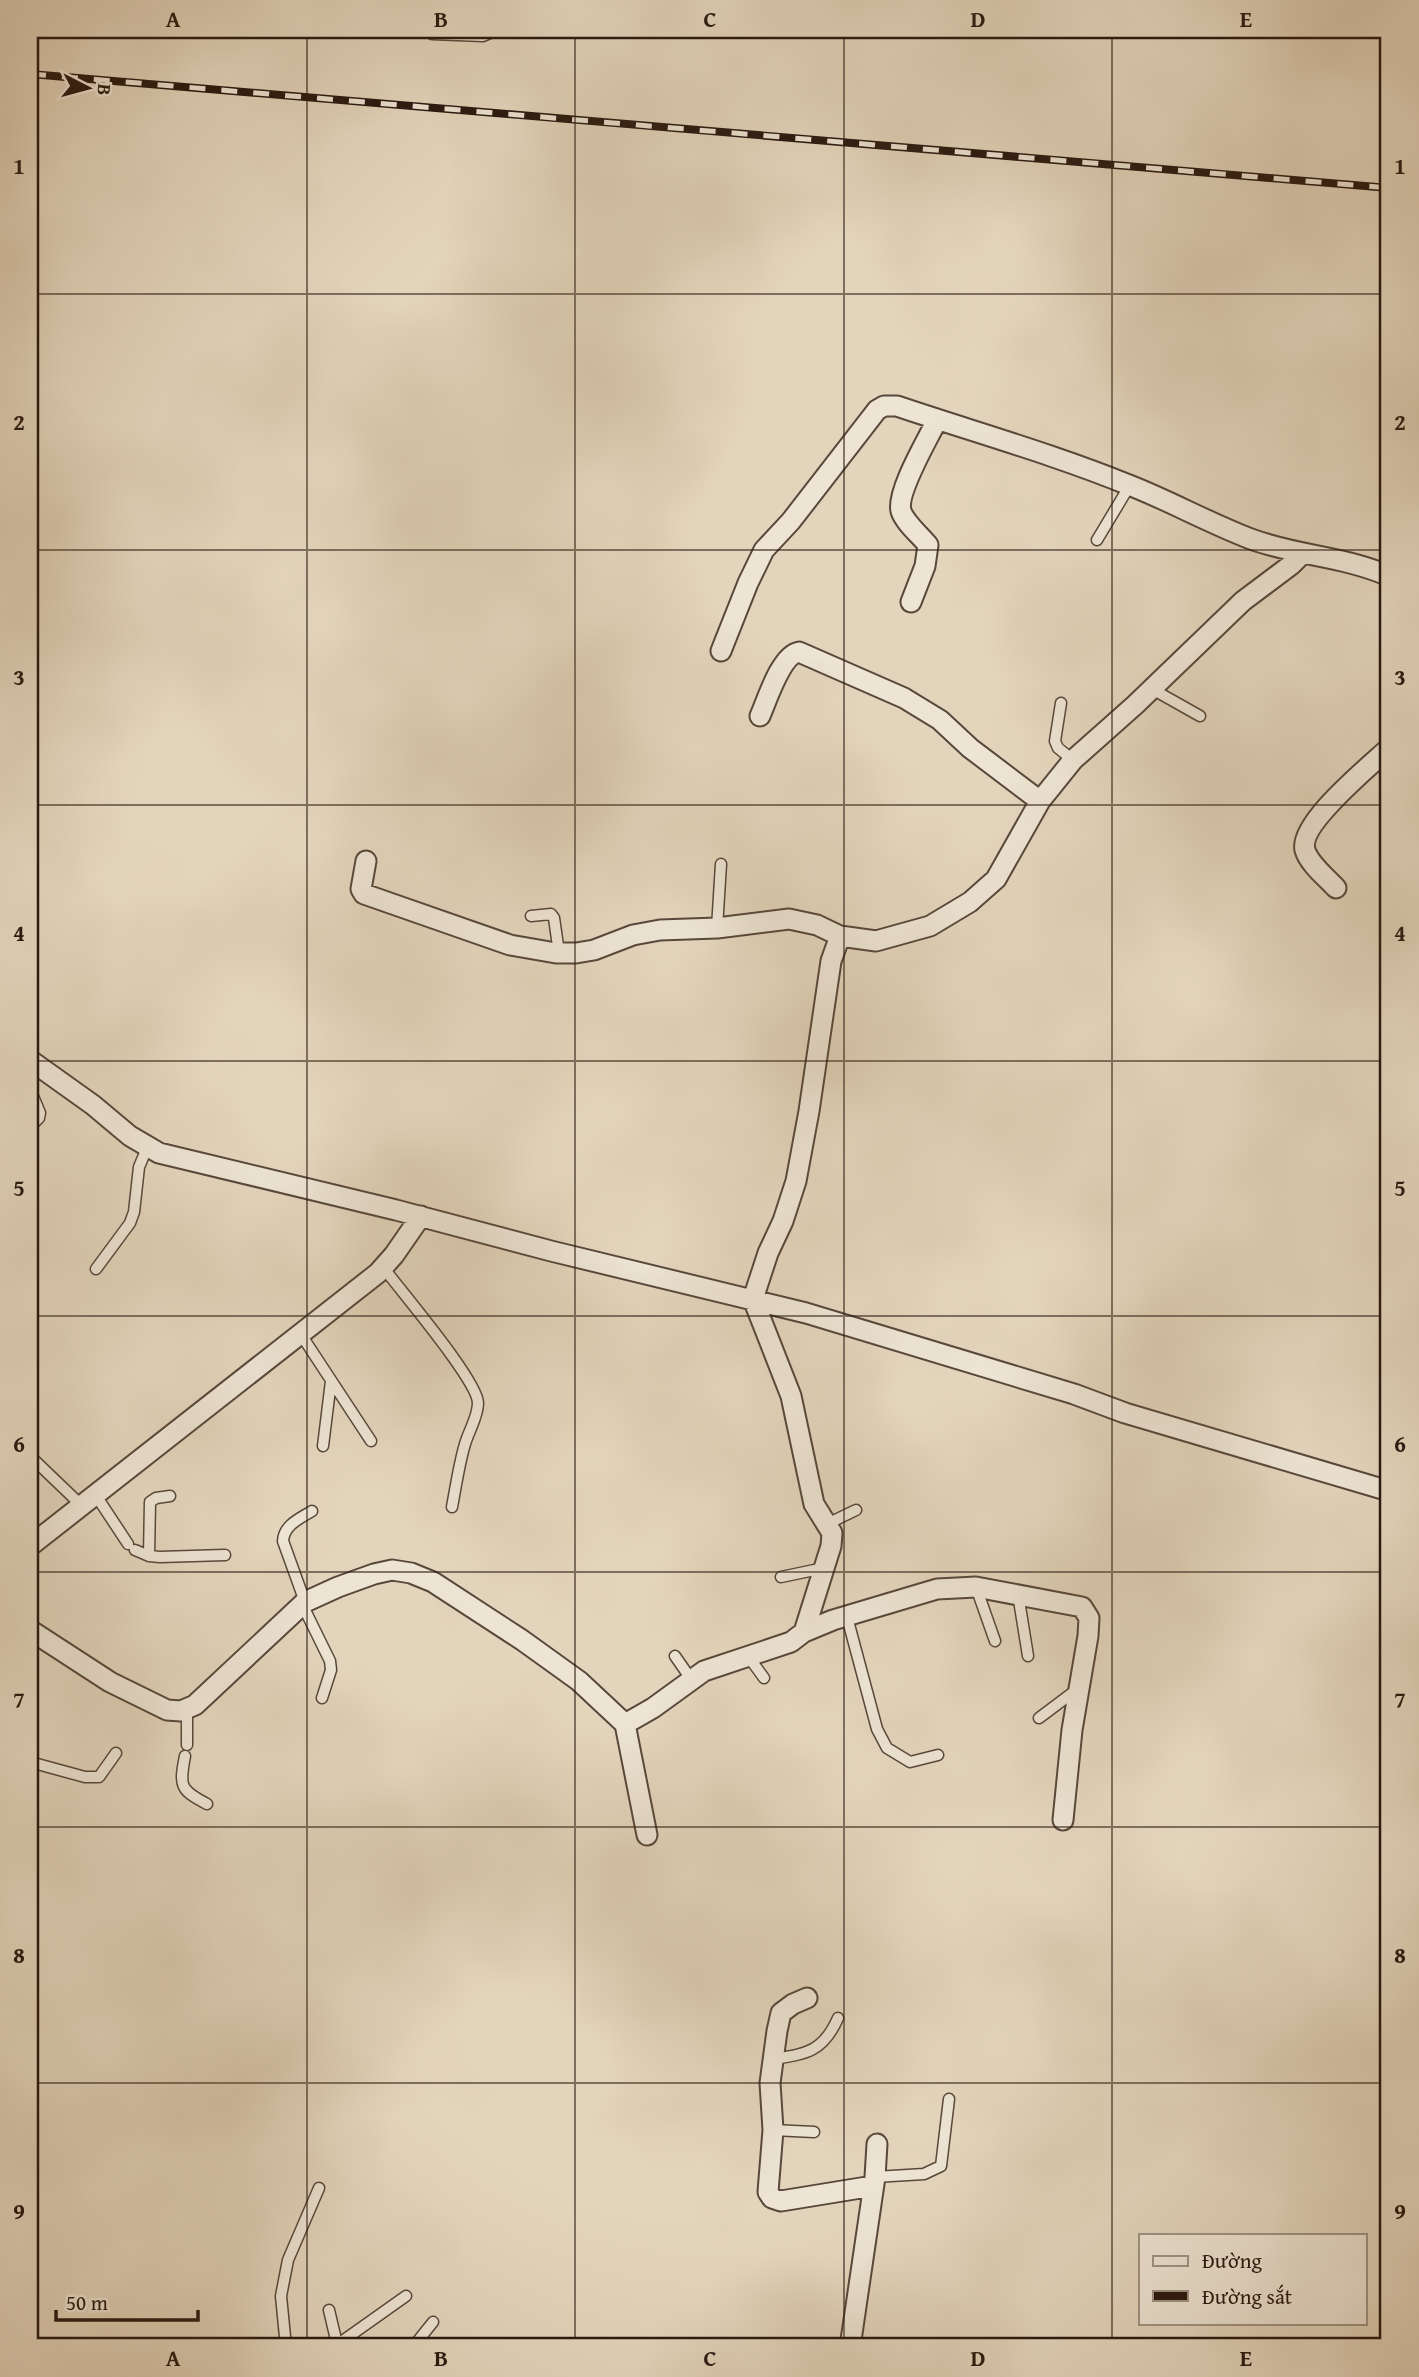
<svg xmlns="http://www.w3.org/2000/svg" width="1419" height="2377" viewBox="0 0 1419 2377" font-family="'Gentium Book Plus',serif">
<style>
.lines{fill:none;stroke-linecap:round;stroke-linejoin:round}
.service-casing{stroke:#58483c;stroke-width:13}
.minor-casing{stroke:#58483c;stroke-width:23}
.service{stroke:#ede4d3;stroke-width:10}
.minor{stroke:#ede4d3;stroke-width:19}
.rail-casing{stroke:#291911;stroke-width:8}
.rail{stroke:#ede4d3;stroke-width:5;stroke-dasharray:16;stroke-linecap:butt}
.grid{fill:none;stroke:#291911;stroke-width:2;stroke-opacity:0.55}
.neatline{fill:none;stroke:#291911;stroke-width:2.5}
.grid-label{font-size:23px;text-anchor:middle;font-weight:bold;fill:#291911}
</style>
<rect width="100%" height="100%" fill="#e3d5bc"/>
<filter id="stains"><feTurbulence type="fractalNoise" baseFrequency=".00286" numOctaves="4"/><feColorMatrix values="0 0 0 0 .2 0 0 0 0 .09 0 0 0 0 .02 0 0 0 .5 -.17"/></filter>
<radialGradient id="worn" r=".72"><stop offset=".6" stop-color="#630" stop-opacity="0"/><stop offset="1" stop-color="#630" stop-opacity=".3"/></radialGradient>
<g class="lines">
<defs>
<path id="service" d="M432,34L483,36L497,30
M1097,540L1130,485
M1152,689L1200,716
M1061,703L1055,741L1058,748L1073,760
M531,916L551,914L554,918L559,953
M717,928L721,864
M30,1089L40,1113L39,1118L30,1127
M383,1267C400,1290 478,1381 478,1403C478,1417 469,1430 465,1444C459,1464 456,1486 452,1507
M96,1269L130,1223L134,1212L139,1167L147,1148
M300,1333L371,1441
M323,1446L331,1381
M30,1456L80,1504
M95,1494L128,1544
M827,1524L856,1510
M135,1550L149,1556L160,1557L225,1555
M149,1556L150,1502L156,1498L170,1496
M781,1577L824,1568
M976,1587L995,1641
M1018,1594L1028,1656
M305,1602L283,1541C284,1525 299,1519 312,1511
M302,1604L330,1661L331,1670L322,1698
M847,1617L877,1729L887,1748L910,1762L938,1755
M675,1656L691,1679
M748,1656L764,1678
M1039,1718L1079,1688
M187,1745V1708
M185,1756C179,1786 180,1790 207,1804
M30,1762L85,1777H99L116,1753
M773,2059C806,2054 823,2052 838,2018
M773,2130L814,2132
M875,2177L924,2174L941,2166L949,2099
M329,2310L337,2344
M286,2347L281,2296L288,2260L319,2188
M334,2347L406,2296
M413,2347L433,2322"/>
<path id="minor" d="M911,602L925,566L928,545C920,535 905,523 901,511C896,492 928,439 937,420
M721,651L748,583L764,550L791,521L877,410L884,406H897C974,432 1053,454 1129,485C1170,501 1209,523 1251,539C1297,556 1343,556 1389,576
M760,716C767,700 781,655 799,652L904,698L940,720L970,748L1040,801
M366,861L361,889L364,894L510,945L556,953H576L594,950L633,935L660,930L717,928L789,919L817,925L840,936
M1336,888C1327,878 1309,864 1305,850C1298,824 1370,766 1389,748
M30,1060L93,1105L130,1136L159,1153L396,1210L551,1251L806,1313L1074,1394L1125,1413L1389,1491
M30,1546L378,1273L394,1255L421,1216
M30,1630L110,1682L167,1710L181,1711L195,1705L305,1602L338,1587L374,1574L392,1570L411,1573L433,1582L522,1640L579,1681L625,1724L647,1835
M804,1632L831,1546L832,1533L814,1504L791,1396L753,1299L768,1253L783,1221L796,1181L809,1111L831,961L840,936L876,941L930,926L970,902L996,879L1040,801L1073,760L1135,705L1243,601L1291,565L1302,554
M625,1724L653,1708L704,1671L791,1642L804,1632L833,1620L937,1589L976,1587L1082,1607L1089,1618L1088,1636L1072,1730L1063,1820
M807,1998L793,2004L781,2013L777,2031L770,2083L773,2130L768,2192L772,2198L781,2201L873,2186
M850,2347L875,2177L877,2144"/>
</defs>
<!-- service casing -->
<use href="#service" class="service-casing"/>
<!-- minor casing -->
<use href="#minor" class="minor-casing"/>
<!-- service -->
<use href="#service" class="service"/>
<!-- minor -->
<use href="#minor" class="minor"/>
<defs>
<path id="rail" d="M30,74L1389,188"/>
</defs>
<!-- rail casing -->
<use href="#rail" class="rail-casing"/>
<!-- rail -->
<use href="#rail" class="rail"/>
</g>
<!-- grid -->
<path class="grid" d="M307,30V2347M575,30V2347M844,30V2347M1112,30V2347M30,294H1389M30,550H1389M30,805H1389M30,1061H1389M30,1316H1389M30,1572H1389M30,1827H1389M30,2083H1389"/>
<!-- margin -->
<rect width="1419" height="2377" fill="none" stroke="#e3d5bc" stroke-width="77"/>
<!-- legend -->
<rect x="1139" y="2234" width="228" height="91" fill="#ede4d3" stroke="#9f9385" stroke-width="2"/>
<rect x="1153" y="2256" width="35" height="10" fill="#ede4d3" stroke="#9f9385" stroke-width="2"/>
<text x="1202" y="2268" font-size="21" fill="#291911">Đường</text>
<rect x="1153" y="2291" width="35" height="10" fill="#291911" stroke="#9f9385" stroke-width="2"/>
<text x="1202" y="2304" font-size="21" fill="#291911">Đường sắt</text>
<!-- north arrow -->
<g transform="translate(88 88) rotate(96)" stroke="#ede4d3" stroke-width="5" paint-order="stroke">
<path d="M0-5L12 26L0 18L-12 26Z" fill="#291911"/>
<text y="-10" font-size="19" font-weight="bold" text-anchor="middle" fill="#291911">B</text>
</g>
<!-- scale -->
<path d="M56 2310v10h142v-10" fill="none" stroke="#291911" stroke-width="3.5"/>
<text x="66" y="2310" font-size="21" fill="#291911" stroke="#ede4d3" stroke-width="5" paint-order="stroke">50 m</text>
<rect x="38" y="38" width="1342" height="2300" class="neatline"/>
<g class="grid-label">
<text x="173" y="27">A</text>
<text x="441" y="27">B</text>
<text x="710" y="27">C</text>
<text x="978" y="27">D</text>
<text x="1246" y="27">E</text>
<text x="19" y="174">1</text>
<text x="1400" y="174">1</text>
<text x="19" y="430">2</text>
<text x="1400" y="430">2</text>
<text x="19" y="685">3</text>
<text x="1400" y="685">3</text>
<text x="19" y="941">4</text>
<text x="1400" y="941">4</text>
<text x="19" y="1196">5</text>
<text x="1400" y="1196">5</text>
<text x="19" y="1452">6</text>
<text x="1400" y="1452">6</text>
<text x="19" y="1708">7</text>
<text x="1400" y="1708">7</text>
<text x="19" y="1963">8</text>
<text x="1400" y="1963">8</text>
<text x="19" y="2219">9</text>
<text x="1400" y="2219">9</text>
<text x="173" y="2366">A</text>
<text x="441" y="2366">B</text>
<text x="710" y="2366">C</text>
<text x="978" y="2366">D</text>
<text x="1246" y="2366">E</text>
</g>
<rect width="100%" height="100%" filter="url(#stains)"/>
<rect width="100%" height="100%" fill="url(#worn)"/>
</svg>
